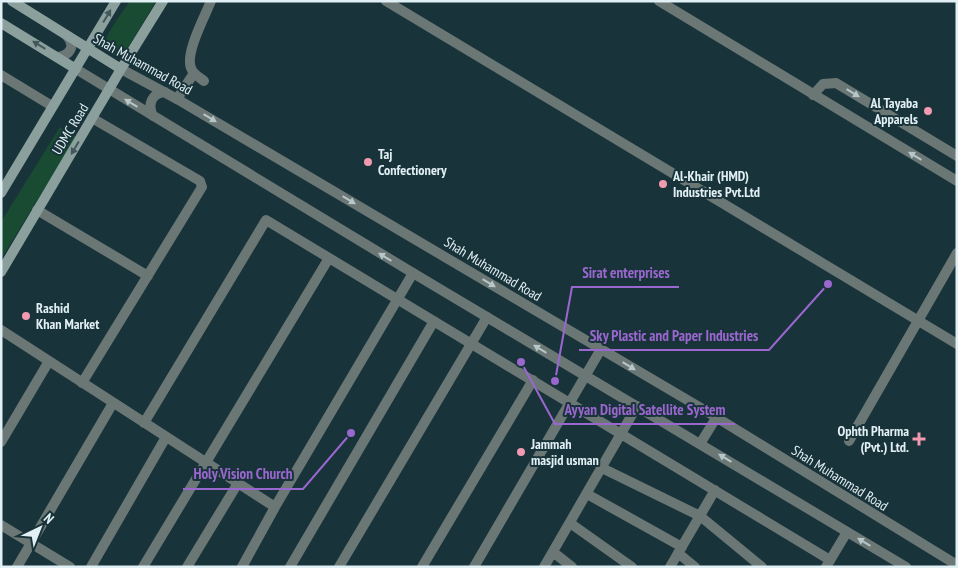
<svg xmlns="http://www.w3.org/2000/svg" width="958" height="568" viewBox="0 0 958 568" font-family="'PT Sans Narrow',sans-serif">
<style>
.green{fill:#194b32}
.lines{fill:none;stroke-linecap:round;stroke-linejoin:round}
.minor{stroke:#6a7775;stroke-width:10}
.tertiary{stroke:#6a7775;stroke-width:10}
.secondary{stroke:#8b9f9d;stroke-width:10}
.oneway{fill:#41595d}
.oneway2{fill:#b7c6c8}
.poi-dot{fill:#f29ab0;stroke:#19333a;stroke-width:2}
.labels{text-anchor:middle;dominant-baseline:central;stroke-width:4;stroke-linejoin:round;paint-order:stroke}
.street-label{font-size:14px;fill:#e1f0f4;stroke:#19333a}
.poi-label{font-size:14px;font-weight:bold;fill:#e1f0f4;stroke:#19333a;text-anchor:start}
.leader{fill:none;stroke:#9a67cf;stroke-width:2}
.callout-dot{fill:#9a67cf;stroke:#19333a;stroke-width:2}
.callout-label{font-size:15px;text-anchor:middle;font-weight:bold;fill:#9a67cf;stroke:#19333a;stroke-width:4;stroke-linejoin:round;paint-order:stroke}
</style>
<rect width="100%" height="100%" fill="#19333a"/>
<!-- green -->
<path class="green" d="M130,1H156L124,54L116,56C109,54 104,48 106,40C109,30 123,11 130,1Z
M60,127L76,137L1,259V222Z"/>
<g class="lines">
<!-- minor -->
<path class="minor" d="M386,1L957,344
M659,1L957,181
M1,75L52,106
M204,81C199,77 193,74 191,68C185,53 205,16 211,1
M813,95L823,84L836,83L957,156
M177,99L194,73
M37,210L148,276
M1,330L275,507
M82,383L202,187L200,181L92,118
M144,423L266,220L830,560
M849,441L957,253
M1,442L49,361
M602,468L700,516L762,567
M587,494L682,547
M570,523L632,567
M1,525L70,567
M553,552L572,567
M678,553L695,567
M17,567L113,403
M91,567L166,437
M143,567L329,258
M187,567L238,483
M242,567L275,507L413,273
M290,567L434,321
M339,567L487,317
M422,567L533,380
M474,567L601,349
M544,567L637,406
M670,567L715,490"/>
<!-- tertiary -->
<path class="tertiary" d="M57,57C70,56 76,46 67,36
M76,69L413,273L906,567
M121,69L177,99L706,411L957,565
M153,116C147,104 152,93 165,92
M700,444L716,418
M826,567L847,532"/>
<!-- secondary -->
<path class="secondary" d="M12,1L121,69
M1,23L76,69
M1,193L116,1
M1,272L121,69L163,1"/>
</g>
<!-- one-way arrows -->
<defs><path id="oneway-solid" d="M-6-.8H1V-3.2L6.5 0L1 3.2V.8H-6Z" transform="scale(1.25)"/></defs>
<g class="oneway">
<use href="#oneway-solid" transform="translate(107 16) rotate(-59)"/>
<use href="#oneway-solid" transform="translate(39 45) rotate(-149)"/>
<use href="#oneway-solid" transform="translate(75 148) rotate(121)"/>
</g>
<g class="oneway2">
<use href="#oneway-solid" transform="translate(853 93) rotate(31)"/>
<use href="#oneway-solid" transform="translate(131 103) rotate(-149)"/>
<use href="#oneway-solid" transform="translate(210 118) rotate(31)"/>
<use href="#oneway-solid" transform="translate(915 156) rotate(-149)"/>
<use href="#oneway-solid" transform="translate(349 200) rotate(31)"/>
<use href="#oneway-solid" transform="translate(385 257) rotate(-149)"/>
<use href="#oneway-solid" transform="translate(489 283) rotate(31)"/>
<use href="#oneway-solid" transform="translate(540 349) rotate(-149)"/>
<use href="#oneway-solid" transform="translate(629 366) rotate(31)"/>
<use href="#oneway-solid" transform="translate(725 458) rotate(-149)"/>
<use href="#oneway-solid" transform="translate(864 542) rotate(-149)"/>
</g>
<!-- markers -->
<g class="poi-dot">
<circle cx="928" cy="111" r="5"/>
<circle cx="368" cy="162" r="5"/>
<circle cx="663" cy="184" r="5"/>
<circle cx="26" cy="316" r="5"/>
<path d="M916.5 431.5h5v5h5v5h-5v5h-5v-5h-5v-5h5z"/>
<circle cx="521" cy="452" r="5"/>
</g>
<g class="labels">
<!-- street labels -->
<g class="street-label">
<text transform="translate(143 64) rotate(29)">Shah Muhammad Road</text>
<text transform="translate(70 129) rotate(-59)">UDMC Road</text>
<text transform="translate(493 269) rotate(31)">Shah Muhammad Road</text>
<text transform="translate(840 478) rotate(32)">Shah Muhammad Road</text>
</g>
<!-- poi labels -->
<g class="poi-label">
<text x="918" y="103" text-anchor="end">Al Tayaba<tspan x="918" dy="16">Apparels</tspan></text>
<text x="378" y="154">Taj<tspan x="378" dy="16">Confectionery</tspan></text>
<text x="673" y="176">Al-Khair (HMD)<tspan x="673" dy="16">Industries Pvt.Ltd</tspan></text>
<text x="36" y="308">Rashid<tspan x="36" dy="16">Khan Market</tspan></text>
<text x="909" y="431" text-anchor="end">Ophth Pharma<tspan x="909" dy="16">(Pvt.) Ltd.</tspan></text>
<text x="531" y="444">Jammah<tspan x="531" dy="16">masjid usman</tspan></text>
</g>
</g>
<!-- callouts -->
<path class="leader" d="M555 381L572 287H679M828 284L769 350H579M521 362L555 424H735M351 433L303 489H183"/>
<g class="callout-dot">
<circle cx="555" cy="381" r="5"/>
<circle cx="828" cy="284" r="5"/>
<circle cx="521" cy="362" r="5"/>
<circle cx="351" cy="433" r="5"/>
</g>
<g class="callout-label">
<text x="626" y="278">Sirat enterprises</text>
<text x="674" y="341">Sky Plastic and Paper Industries</text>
<text x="645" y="415">Ayyan Digital Satellite System</text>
<text x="243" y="479">Holy Vision Church</text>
</g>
<!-- border -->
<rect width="958" height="568" fill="none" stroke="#e1f0f4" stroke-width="5"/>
<!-- north arrow -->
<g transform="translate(40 528) rotate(43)" stroke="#19333a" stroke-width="4" paint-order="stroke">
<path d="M0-4L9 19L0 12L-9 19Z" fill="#e1f0f4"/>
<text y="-8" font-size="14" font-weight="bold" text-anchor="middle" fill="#e1f0f4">N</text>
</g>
</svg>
